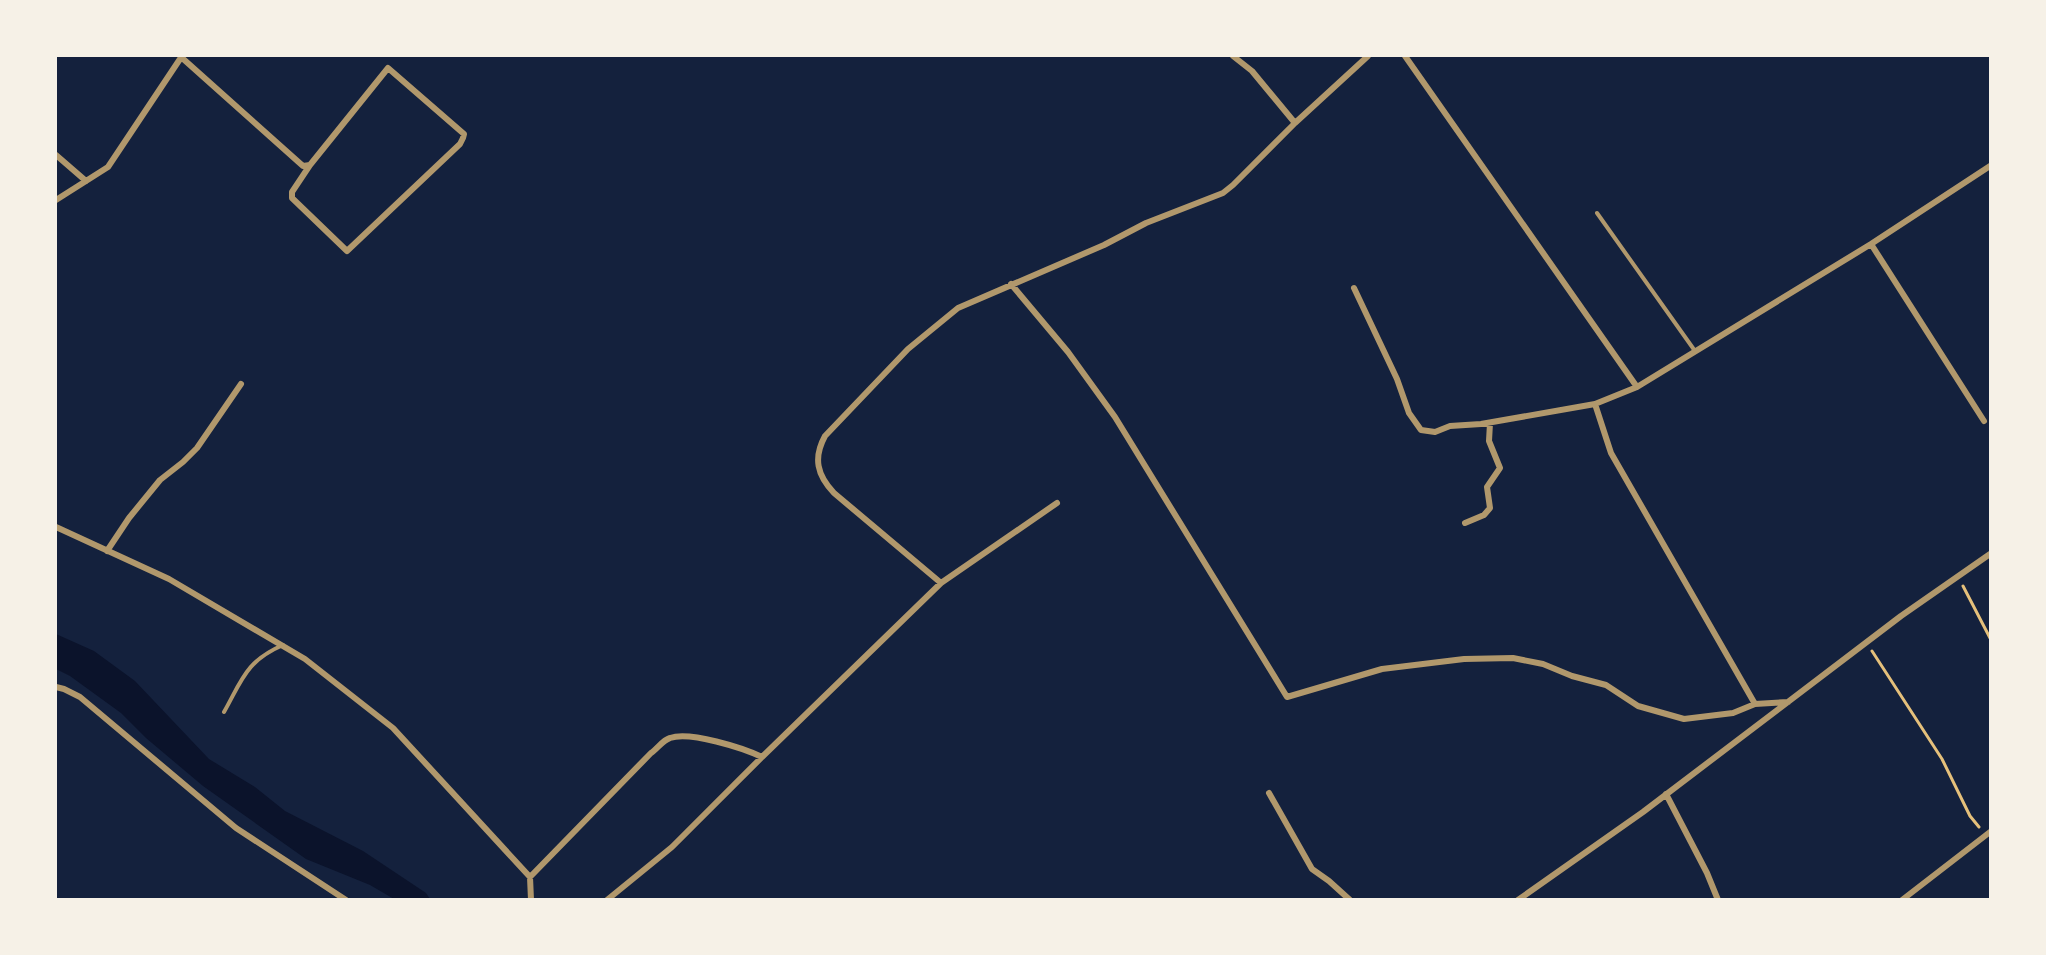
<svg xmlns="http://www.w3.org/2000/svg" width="2046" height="955" viewBox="0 0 2046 955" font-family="'Roboto Condensed',sans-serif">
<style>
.water{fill:#0b132b}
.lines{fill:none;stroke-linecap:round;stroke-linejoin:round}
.path{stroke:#e5c07b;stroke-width:3}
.service{stroke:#b1986c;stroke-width:4}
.minor{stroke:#b1986c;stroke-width:6}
</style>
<rect width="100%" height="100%" fill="#14213d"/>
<!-- water -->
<path class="water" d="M56,634L94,651L135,681L209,759L255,787L285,811L363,851L426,893L430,899H394L370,885L306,859L203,786L146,738L121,713L70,676L56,669Z"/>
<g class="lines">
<!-- path -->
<path class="path" d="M1963,586L1990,638
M1872,651L1942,759L1970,816L1979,827"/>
<!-- service -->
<path class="service" d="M1597,213L1695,351
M224,712C242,680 246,661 283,645"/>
<!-- minor -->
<path class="minor" d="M1233,56L1252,71L1295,123
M1405,56L1637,387
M181,57L303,166L310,165L388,68L464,134L463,138L460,144L347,251L292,198V192L310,165
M56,155L86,181
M56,200L108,167L182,56
M1871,244L1984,421
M1011,284L1068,352L1115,417L1287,697L1382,669L1464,659L1513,658L1543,664L1572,676L1606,685L1638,706L1684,719L1733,713L1755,704L1788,702
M1354,288L1397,379L1409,413L1421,430L1435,432L1450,426L1481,424L1595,404L1637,387L1871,244L1990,166
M1595,404L1611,453L1755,704
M1465,523L1484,515L1490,508L1487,487L1500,468L1489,441L1490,423
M56,527L169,579L305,659L393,728L530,877L531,900
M107,551L129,518L160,480L183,462L197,448L241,384
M941,583L834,493C817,475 813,458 825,436L908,349L958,308L1104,245L1146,223L1223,193L1233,185L1295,123L1368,56
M56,687L64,689L80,697L236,828L346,900
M1269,793L1312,869L1329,881L1350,900
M1666,794L1707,873L1718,900
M530,877L651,753C657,749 663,740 670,738C690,731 743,748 762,757L941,583L1057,503
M607,900L672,847L762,757
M1518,900L1643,812L1901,616L1990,554
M1902,900L1990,832"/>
</g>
<!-- border -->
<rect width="2046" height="955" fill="none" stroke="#f6f1e7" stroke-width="114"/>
</svg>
